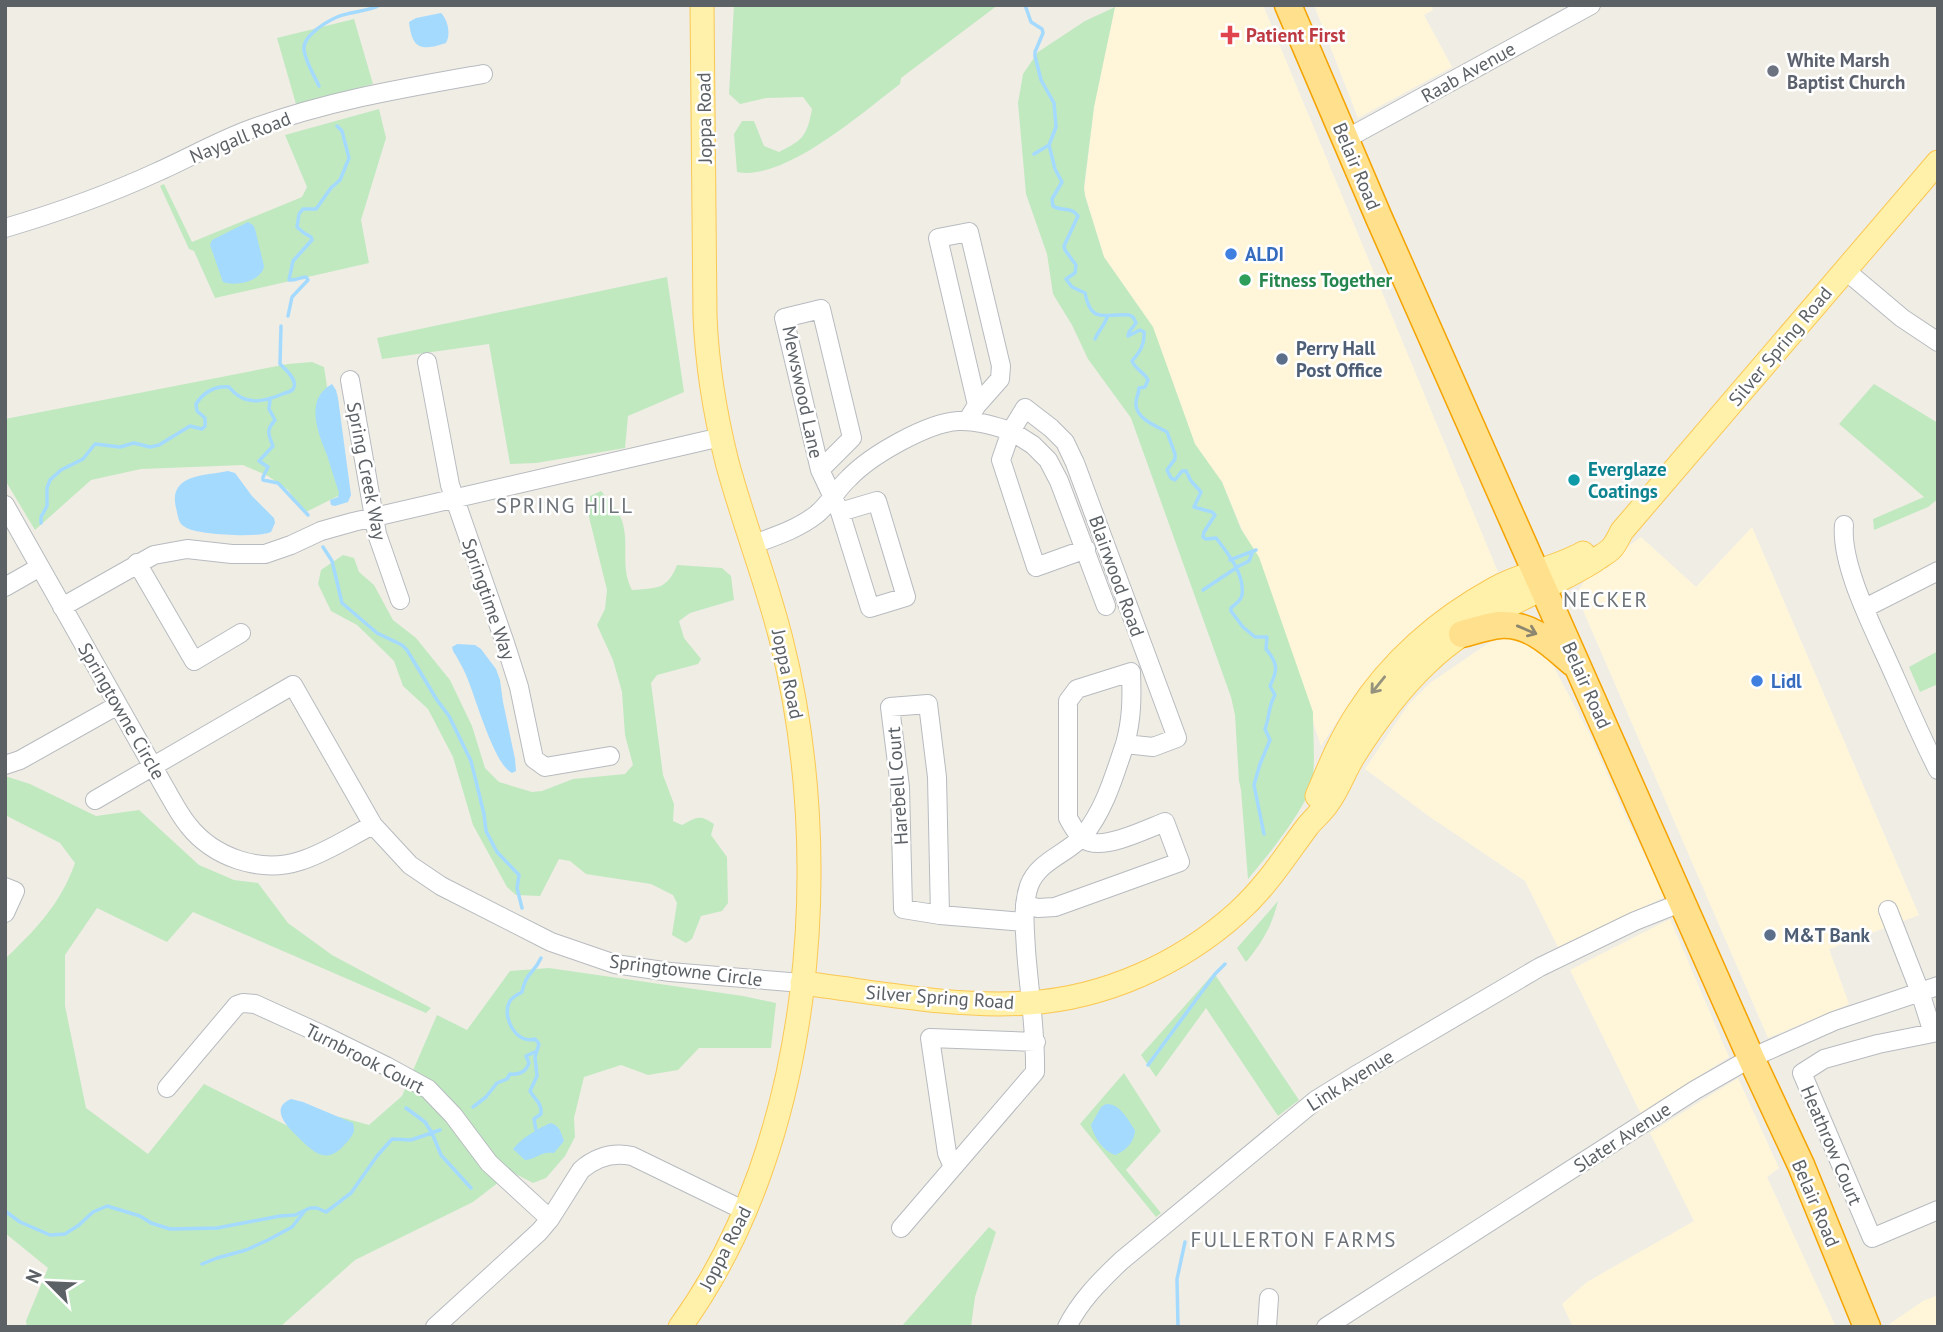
<svg xmlns="http://www.w3.org/2000/svg" width="1943" height="1332" viewBox="0 0 1943 1332" font-family="'PT Sans',sans-serif">
<style>
.commercial{fill:#fff6da}
.green{fill:#c0e9c0}
.water{fill:#a5daff}
.lines{fill:none;stroke-linecap:round;stroke-linejoin:round}
.stream{stroke:#a5daff;stroke-width:3.5}
.minor-casing{stroke:#b7bbbf;stroke-width:20}
.major-casing{stroke:#fac854;stroke-width:25}
.highway-casing{stroke:#f4a300;stroke-width:29}
.minor{stroke:#fff;stroke-width:18}
.major{stroke:#fff0aa;stroke-width:23}
.highway{stroke:#ffe08c;stroke-width:26}
.oneway{stroke:#8d8771}
.oneway2{stroke:#95937e}
.health-dot{fill:#e0444e;stroke:#fff;stroke-width:2.5}
.worship-dot{fill:#6b7280;stroke:#fff;stroke-width:2.5}
.shop-dot{fill:#3f7fe0;stroke:#fff;stroke-width:2.5}
.leisure-dot{fill:#2e9e5b;stroke:#fff;stroke-width:2.5}
.service-dot{fill:#5c6f8a;stroke:#fff;stroke-width:2.5}
.culture-dot{fill:#0f9aa8;stroke:#fff;stroke-width:2.5}
.labels{text-anchor:middle;dominant-baseline:central;stroke-width:5;stroke-linejoin:round;paint-order:stroke}
.health-label{font-size:19px;font-weight:bold;fill:#be3a42;stroke:#fff;text-anchor:start}
.worship-label{font-size:19px;font-weight:bold;fill:#5b616d;stroke:#fff;text-anchor:start}
.street-label{font-size:19px;fill:#5c6166;stroke:#fff}
.shop-label{font-size:19px;font-weight:bold;fill:#366cbe;stroke:#fff;text-anchor:start}
.leisure-label{font-size:19px;font-weight:bold;fill:#27864d;stroke:#fff;text-anchor:start}
.service-label{font-size:19px;font-weight:bold;fill:#4e5e75;stroke:#fff;text-anchor:start}
.culture-label{font-size:19px;font-weight:bold;fill:#0d838f;stroke:#fff;text-anchor:start}
.neighbourhood-label{font-size:21px;letter-spacing:2px;fill:#6d7378;stroke:#fff}
</style>
<rect width="100%" height="100%" fill="#f0ede5"/>
<!-- commercial -->
<path class="commercial" d="M1118,5H1263L1498,572L1454,602L1379,666L1356,693L1321,746L1276,610L1222,482L1195,444L1153,327L1104,257L1084,191L1094,107L1115,7Z
M1314,5H1431L1433,10L1424,15L1452,67L1358,118Z
M1752,527L1919,915L1829,949L1849,1004L1768,1038L1576,594L1588,575L1641,537L1696,587Z
M1504,636L1519,637L1546,652L1591,737L1627,819L1665,897L1558,947L1525,881L1430,817L1365,769L1408,705L1430,683L1493,640Z
M1670,919L1729,1057L1641,1114L1570,970Z
M1738,1078L1779,1168L1767,1177L1836,1327H1573L1562,1304L1587,1282L1694,1221L1650,1133Z
M1938,1295V1327H1889L1888,1325L1923,1301Z"/>
<!-- green -->
<path class="green" d="M734,5H998L901,78L900,84C863,112 784,182 737,172L734,134L742,121H754L764,146L779,152C803,140 807,136 812,109L803,97L766,98L740,104L729,94Z
M1115,7L1094,107L1084,187L1085,196L1104,257L1153,327L1195,444L1222,482L1241,529L1259,557L1313,712C1313,734 1315,756 1313,778C1311,803 1266,858 1248,879L1241,790L1239,781L1235,715L1231,697L1131,418L1088,359L1072,325L1053,294L1047,254L1026,194L1018,103L1023,74L1038,52L1085,21Z
M354,19L373,84L296,104L277,38Z
M379,109L386,138L361,220L369,263L215,298L194,251L189,249L160,186L164,184L192,242L302,197L307,187L285,135Z
M667,277L684,392L628,416L625,448L536,463L510,464L489,344L382,359L377,338Z
M312,362L324,367L344,493L304,513L288,490L268,476L243,465L141,469L91,480L35,530L5,480V419L288,364Z
M1874,384L1938,423V499L1928,507L1874,530L1873,519L1924,497L1839,424Z
M601,491C609,501 620,511 623,524C629,547 620,566 632,590C657,588 667,590 677,565L722,568L731,576L734,600L690,613L679,621L684,638L701,659L698,664L657,675L651,683L663,775L674,804L673,821L682,825C697,817 699,814 714,824L711,835L727,857L728,903L722,911L701,916L692,939L686,943L672,935L677,903L673,895L651,884L586,874L570,861L559,859L540,896L516,895L507,887L473,825L453,757L428,709L403,686L394,661L385,652L357,625L331,611L318,584L321,570L343,555L354,558L359,572L374,585L393,620L416,638L450,680L472,726L485,768L499,782L532,792L542,791L573,779L625,774L633,765L625,735L622,692L613,660L597,625L605,609L607,590L587,509L588,497Z
M1938,651V684L1920,692L1909,667Z
M5,776L30,784L96,816L139,810L199,865L234,880L258,883L288,923L332,955L431,1008L426,1013L193,912L167,942L97,908L65,955V1006L86,1108L148,1154L204,1084L306,1135L319,1119L340,1117L369,1125L402,1096L437,1015L467,1030L510,971L549,968L743,996L776,1003L771,1048H699L678,1070L648,1075L621,1065L584,1077L574,1118L575,1137L565,1156L546,1178L533,1183L512,1172L473,1202L355,1260L280,1327H27L26,1321L48,1268L5,1233V959C36,929 60,905 75,863L60,843L5,815Z
M1278,901C1272,926 1262,943 1246,962L1237,948Z
M1214,973L1299,1100L1278,1116L1206,1008L1156,1077L1141,1055Z
M1124,1073L1161,1131L1126,1170L1161,1213L1156,1217L1080,1124Z
M989,1227L996,1232L975,1297L971,1327H901Z"/>
<!-- water -->
<path class="water" d="M441,13C448,20 451,34 446,43C422,51 412,50 409,22L416,18Z
M248,222L253,225L255,229L264,266C262,281 236,287 223,282L210,245L212,240Z
M332,384L336,390L338,398L351,495L348,502L335,506L331,505L330,500L338,497L339,493C335,481 331,468 327,455C318,433 304,399 332,384Z
M228,471L235,473L252,496L274,518L275,523L271,532C259,538 196,535 185,527C178,524 178,515 176,508C168,474 204,476 228,471Z
M457,644L475,645L481,649L496,669L500,680L503,702L515,759L516,771L512,773C494,765 475,695 466,675C462,666 458,659 453,651L452,647Z
M291,1099L303,1102L353,1123C356,1132 352,1136 347,1142C327,1166 315,1154 298,1137C287,1127 269,1108 291,1099Z
M1106,1104C1120,1103 1128,1120 1135,1130C1135,1141 1126,1151 1115,1155C1103,1151 1094,1137 1091,1125L1101,1107Z
M550,1123C560,1125 561,1133 564,1141L554,1153C540,1151 538,1159 525,1160L513,1149C523,1137 536,1130 550,1123Z"/>
<g class="lines">
<!-- stream -->
<path class="stream" d="M1025,5L1031,22L1042,29L1043,33L1035,52V56L1041,80L1054,103L1056,127L1049,145L1055,169L1062,182L1052,199L1053,206C1062,212 1071,206 1078,216L1064,246L1065,250L1076,265L1075,273L1066,279L1072,287L1085,293C1091,325 1105,313 1129,315L1133,317L1136,323L1129,332L1128,336L1140,330L1144,332C1145,344 1140,352 1132,361C1135,369 1144,372 1148,380L1145,387L1139,388C1139,394 1135,399 1136,405C1137,419 1156,426 1167,432L1175,454V459L1167,470L1171,478L1175,480L1182,471H1186L1191,481L1201,492L1194,507L1212,512L1215,515L1204,532L1203,537L1206,539L1216,538C1228,553 1245,575 1242,595C1241,601 1235,604 1231,608V611L1243,627L1255,637H1267L1266,649C1278,663 1278,670 1270,686L1275,695C1268,706 1270,716 1265,729L1270,740L1260,764L1254,785L1264,834
M319,86C314,75 306,63 304,50C302,36 326,22 337,17C351,11 367,12 380,5
M1034,154L1049,145
M288,316L292,297L308,280L306,277C300,277 295,281 289,280L293,261L312,240L311,237L304,233L297,227L299,214L303,209H316L331,188L340,180L349,158L342,131L337,126
M1095,339C1098,331 1105,325 1107,317
M270,400L269,409L275,420C266,430 268,434 273,446L259,461L268,467L263,477V480L278,483L308,515
M41,523V517L47,506V488L50,480L61,470L83,459L95,444L120,447L134,443L150,447L159,445L190,426L202,429L205,426V418L197,411L196,404C203,393 215,385 229,387C245,407 264,402 285,393C289,392 293,391 294,387C297,379 285,369 280,364L281,326
M323,547L332,561L342,603L377,633L402,645L407,650L437,700L449,716L471,761L484,814L486,831L497,852L519,875L517,888L522,908
M1230,560L1256,550
M1203,590L1239,566L1249,561L1253,551
M1148,1065L1215,974L1225,964
M473,1107L486,1097L497,1083L507,1079L510,1074C519,1075 526,1072 529,1063L526,1056L537,1051
M406,1108L425,1122L432,1133L441,1155L471,1188
M536,1130L534,1119L541,1114C542,1102 534,1099 530,1091L537,1076L535,1057L539,1044L535,1039C517,1045 502,1018 509,1003C511,997 517,995 522,992C526,972 533,975 541,958
M5,1211L20,1222L50,1235L65,1234L79,1225L93,1212L107,1206L140,1216L151,1223L170,1229L217,1228L280,1216L295,1215L310,1208H317L326,1212L351,1193L377,1156L392,1139L411,1140L440,1130
M202,1264L217,1258L246,1250L268,1240L292,1227L304,1212
M1178,1327L1177,1279L1185,1242"/>
<defs>
<path id="minor" d="M1346,139L1591,5
M5,228C56,213 107,195 155,173C187,159 218,141 251,129C326,101 404,88 483,74
M1845,270L1902,318L1938,342
M427,362L450,485L505,643L519,687L534,759L545,767L610,756
M350,380L377,534L400,600
M967,421L977,405L1000,379L1001,366L969,232L938,238L977,405
M820,470L852,438L821,309L784,318L820,470L840,512L870,608L906,597L877,501L840,512
M5,505L165,788C172,800 179,814 188,825C213,857 260,874 300,861C326,853 349,837 373,825
M1844,525C1840,568 1878,637 1895,677C1909,708 1922,739 1938,770
M754,544C776,536 798,529 817,514C830,503 837,489 849,478C871,455 927,423 958,421C976,420 994,426 1011,431L1025,408L1051,428L1065,442L1075,463L1177,738L1153,747L1125,744C1114,776 1105,809 1083,836C1067,854 1038,861 1029,886C1022,907 1025,929 1026,950C1029,991 1036,1031 1035,1072L901,1228
M1086,549L1036,567L1001,460L1011,431L1033,445L1048,460L1059,481L1106,606
M137,563L194,661L241,633
M5,587L40,567
M62,607L154,555L187,549L232,554H265L291,545L321,531L353,522L721,437
M1865,608L1938,571
M5,765L20,760L118,705
M95,800L293,685L373,825L410,865L441,886L551,942L615,964L670,972L802,983
M5,887L15,891L5,913
M1025,905L1038,908L1055,907L1180,862L1165,822C1147,829 1108,848 1090,842C1079,839 1073,827 1068,818V701L1077,689L1131,672C1132,697 1132,719 1125,744
M1888,910L1920,992L1933,1033
M940,915L937,777L928,704L890,707L900,787L903,909L940,915L1024,922
M1938,1032L1878,1044L1824,1059L1802,1073L1872,1238L1938,1210
M167,1088L237,1005L243,1003L255,1004L321,1034L386,1066L428,1089L453,1115L489,1163L550,1219
M953,1167L947,1153L930,1038L1036,1042
M435,1327L539,1232L550,1219L581,1170C596,1157 613,1152 632,1156L745,1211
M1067,1327C1080,1301 1100,1281 1121,1261L1316,1100L1358,1074L1540,967L1635,921L1683,902
M1267,1327L1269,1298
M1326,1327L1695,1090L1751,1058L1834,1021L1938,986"/>
<path id="major" d="M1317,796C1329,768 1340,740 1357,714C1390,662 1439,619 1494,589C1522,573 1555,569 1583,553
M802,983C876,992 953,1008 1028,1003C1105,998 1180,964 1237,913C1266,887 1284,858 1307,827C1313,819 1322,812 1328,803C1338,790 1344,772 1353,757C1375,722 1398,690 1428,662C1452,639 1481,621 1510,605C1538,590 1567,578 1594,561C1599,557 1607,553 1611,549C1616,544 1619,536 1622,531L1938,162
M680,1327C814,1143 836,855 781,639C766,579 743,522 727,462C715,414 707,365 705,316L702,5"/>
<path id="highway" d="M1288,5L1379,218L1751,1058L1801,1165L1867,1327
M1462,634C1474,631 1488,626 1500,625C1531,623 1552,645 1573,663"/>
</defs>
<!-- minor casing -->
<use href="#minor" class="minor-casing"/>
<!-- major casing -->
<use href="#major" class="major-casing"/>
<!-- highway casing -->
<use href="#highway" class="highway-casing"/>
<!-- minor -->
<use href="#minor" class="minor"/>
<!-- major -->
<use href="#major" class="major"/>
<!-- highway -->
<use href="#highway" class="highway"/>
</g>
<!-- one-way arrows -->
<defs><path id="oneway-shaft" d="M-6 0H5M1.5-3L5.5 0L1.5 3" fill="none" stroke-width="1.6" stroke-linecap="round" stroke-linejoin="round" transform="scale(1.75)"/></defs>
<use class="oneway" href="#oneway-shaft" transform="translate(1527 630) rotate(23)"/>
<use class="oneway2" href="#oneway-shaft" transform="translate(1378 685) rotate(129)"/>
<!-- markers -->
<path class="health-dot" d="M1226.5 24.5h7v7h7v7h-7v7h-7v-7h-7v-7h7z"/>
<circle class="worship-dot" cx="1773" cy="71" r="7"/>
<g class="shop-dot">
<circle cx="1231" cy="254" r="7"/>
<circle cx="1757" cy="681" r="7"/>
</g>
<circle class="leisure-dot" cx="1245" cy="280" r="7"/>
<g class="service-dot">
<circle cx="1282" cy="359" r="7"/>
<circle cx="1770" cy="935" r="7"/>
</g>
<circle class="culture-dot" cx="1574" cy="480" r="7"/>
<g class="labels">
<!-- health labels -->
<g class="health-label">
<text x="1246" y="35">Patient First</text>
</g>
<!-- worship labels -->
<g class="worship-label">
<text x="1787" y="60">White Marsh<tspan x="1787" dy="22">Baptist Church</tspan></text>
</g>
<!-- street labels -->
<g class="street-label">
<text transform="translate(1468 72) rotate(-29)">Raab Avenue</text>
<text transform="translate(704 118) rotate(-91)">Joppa Road</text>
<text transform="translate(240 137) rotate(-22)">Naygall Road</text>
<text transform="translate(1357 166) rotate(67)">Belair Road</text>
<text transform="translate(1780 346) rotate(-50)">Silver Spring Road</text>
<text transform="translate(803 392) rotate(78)">Mewswood Lane</text>
<text transform="translate(367 471) rotate(79)">Spring Creek Way</text>
<text transform="translate(1117 576) rotate(70)">Blairwood Road</text>
<text transform="translate(489 599) rotate(71)">Springtime Way</text>
<text transform="translate(788 674) rotate(78)">Joppa Road</text>
<text transform="translate(1587 685) rotate(66)">Belair Road</text>
<text transform="translate(122 711) rotate(60)">Springtowne Circle</text>
<text transform="translate(897 786) rotate(-94)">Harebell Court</text>
<text transform="translate(686 970) rotate(7)">Springtowne Circle</text>
<text transform="translate(940 997) rotate(4)">Silver Spring Road</text>
<text transform="translate(365 1058) rotate(27)">Turnbrook Court</text>
<text transform="translate(1350 1080) rotate(-32)">Link Avenue</text>
<text transform="translate(1622 1137) rotate(-33)">Slater Avenue</text>
<text transform="translate(1832 1145) rotate(67)">Heathrow Court</text>
<text transform="translate(1816 1203) rotate(67)">Belair Road</text>
<text transform="translate(725 1248) rotate(-63)">Joppa Road</text>
</g>
<!-- shop labels -->
<g class="shop-label">
<text x="1245" y="254">ALDI</text>
<text x="1771" y="681">Lidl</text>
</g>
<!-- leisure labels -->
<g class="leisure-label">
<text x="1259" y="280">Fitness Together</text>
</g>
<!-- service labels -->
<g class="service-label">
<text x="1296" y="348">Perry Hall<tspan x="1296" dy="22">Post Office</tspan></text>
<text x="1784" y="935">M&amp;T Bank</text>
</g>
<!-- culture labels -->
<g class="culture-label">
<text x="1588" y="469">Everglaze<tspan x="1588" dy="22">Coatings</tspan></text>
</g>
<!-- neighbourhood labels -->
<g class="neighbourhood-label">
<text x="565" y="505">SPRING HILL</text>
<text x="1606" y="599">NECKER</text>
<text x="1294" y="1239">FULLERTON FARMS</text>
</g>
</g>
<!-- border -->
<rect width="1943" height="1332" fill="none" stroke="#5c6166" stroke-width="14"/>
<!-- north arrow -->
<g transform="translate(49 1283) rotate(294)" stroke="#ffffff" stroke-width="5" paint-order="stroke">
<path d="M0-5L12 26L0 18L-12 26Z" fill="#5c6166"/>
<text y="-10" font-size="19" font-weight="bold" text-anchor="middle" fill="#5c6166">N</text>
</g>
</svg>
